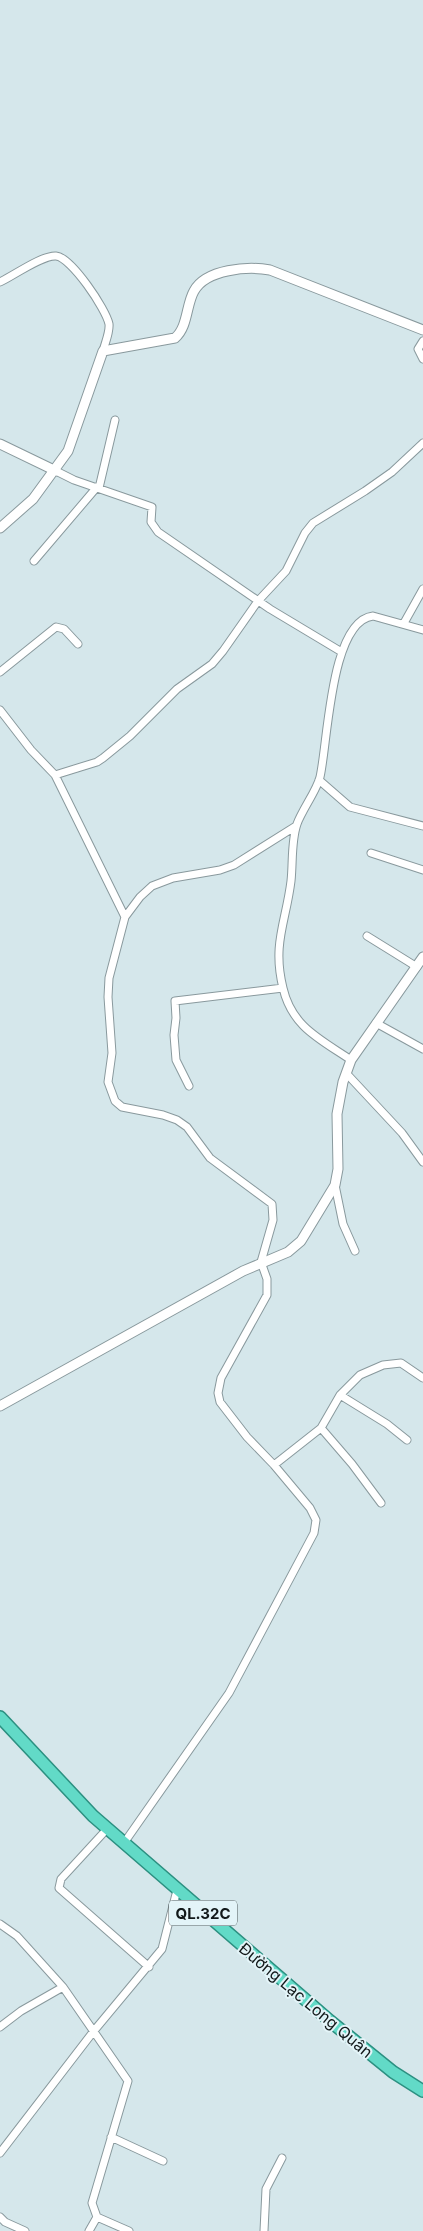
<svg xmlns="http://www.w3.org/2000/svg" width="423" height="2231" viewBox="0 0 423 2231" font-family="Inter,sans-serif">
<style>
.lines{fill:none;stroke-linecap:round;stroke-linejoin:round}
.minor-casing{stroke:#89999d;stroke-width:9}
.tertiary-casing{stroke:#89999d;stroke-width:11}
.trunk-casing{stroke:#2c9081;stroke-width:14}
.minor{stroke:#fff;stroke-width:7}
.tertiary{stroke:#fff;stroke-width:9}
.trunk{stroke:#62dac7;stroke-width:11}
.labels{text-anchor:middle;dominant-baseline:central;stroke-width:4;stroke-linejoin:round;paint-order:stroke}
.shield{fill:#e3f4f8;stroke:#515b5d;stroke-width:1}
.shield-label{font-size:15px;font-weight:bold;fill:#12191a}
.street-label{font-size:16px;fill:#12191a;stroke:#e3f4f8}
</style>
<rect width="100%" height="100%" fill="#d5e7eb"/>
<g class="lines">
<defs>
<path id="minor" d="M0,282C13,276 42,255 56,256C71,257 106,309 109,324C110,332 105,343 103,351
M423,341L418,349L423,359
M56,471L74,480L152,507L151,522L158,532L270,609L340,651
M99,488L115,420
M34,561L97,487
M404,623L423,589
M0,672L56,627L64,629L78,644
M0,710L31,750L55,775L125,917
M55,775L97,762L103,758L130,736L177,689L212,664L223,651L258,601L286,571L305,533L313,523L365,491L392,472L423,443
M319,780L350,807L423,826
M371,853L423,870
M367,936L417,967
M376,1023L423,1049
M351,1060C320,1039 292,1027 283,988C272,944 286,922 291,881C293,863 291,841 297,824C302,810 317,790 320,777C328,743 330,621 373,616L423,630
M346,1073L402,1133L423,1162
M189,1086L176,1060L174,1035L176,1018L175,1001L283,988
M335,1185L343,1224L355,1251
M340,1395L387,1424L407,1440
M321,1428L352,1464L381,1503
M274,1465L321,1428L340,1395L360,1375L383,1365L401,1363L423,1378
M107,1829L61,1879L59,1888L149,1967
M124,1843L229,1693L314,1533L316,1520L310,1508L274,1465L247,1437L220,1402L218,1393L221,1378L267,1295V1279L261,1262L273,1220L272,1204L210,1158L187,1127L177,1120L163,1115L122,1107L115,1101L108,1082L112,1053L108,997L109,978L125,917L140,897L152,886L173,878L220,870L234,865L296,826
M0,1924L17,1936L63,1987L128,2081L92,2203L97,2217L129,2231
M0,2027L21,2011L63,1987
M111,2137L163,2161
M0,2153L93,2032L162,1949L177,1890
M0,2217L5,2222L25,2231
M89,2231L97,2217
M264,2231L266,2189L282,2158"/>
<path id="tertiary" d="M0,444L56,471
M0,528L33,499L68,451L103,351L175,338C188,327 186,305 194,291C206,269 248,266 270,270L423,330
M0,1406L243,1271L288,1252L301,1241L335,1185L338,1169L337,1114L343,1082L351,1060L423,957"/>
<path id="trunk" d="M0,1717L93,1816L330,2021L393,2072L423,2091"/>
</defs>
<!-- minor casing -->
<use href="#minor" class="minor-casing"/>
<!-- tertiary casing -->
<use href="#tertiary" class="tertiary-casing"/>
<!-- trunk casing -->
<use href="#trunk" class="trunk-casing"/>
<!-- minor -->
<use href="#minor" class="minor"/>
<!-- tertiary -->
<use href="#tertiary" class="tertiary"/>
<!-- trunk -->
<use href="#trunk" class="trunk"/>
</g>
<g class="labels">
<!-- shield labels -->
<rect class="shield" x="169" y="1900.5" width="68" height="25" rx="4"/>
<g class="shield-label">
<text x="203" y="1913">QL.32C</text>
</g>
<!-- street labels -->
<g class="street-label">
<text transform="translate(306 2000) rotate(40)">Đường Lạc Long Quân</text>
</g>
</g>
</svg>
